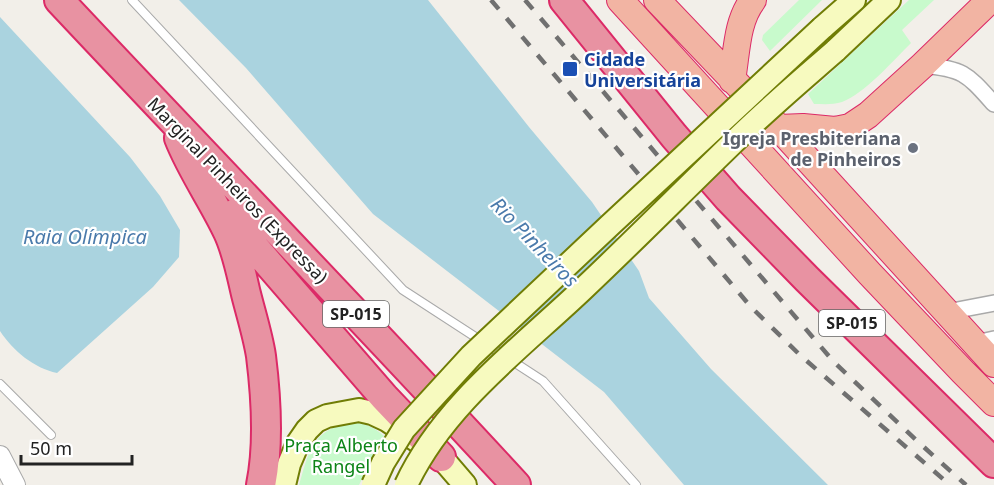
<svg xmlns="http://www.w3.org/2000/svg" width="994" height="485" viewBox="0 0 994 485" font-family="'Noto Sans',sans-serif">
<style>
.park{fill:#c8facc}
.water{fill:#aad3df}
.lines{fill:none;stroke-linecap:round;stroke-linejoin:round}
.service-casing{stroke:#a9a9a9;stroke-width:10}
.minor-casing{stroke:#a9a9a9;stroke-width:18}
.tertiary-casing{stroke:#a9a9a9;stroke-width:22}
.secondary-casing{stroke:#707d05;stroke-width:26}
.trunk-casing{stroke:#dc2a67;stroke-width:28}
.motorway-casing{stroke:#dc2a67;stroke-width:32}
.service{stroke:#fff;stroke-width:8}
.minor{stroke:#fff;stroke-width:15}
.tertiary{stroke:#fff;stroke-width:20}
.secondary{stroke:#f7fabf;stroke-width:22}
.trunk{stroke:#f2b4a3;stroke-width:26}
.motorway{stroke:#e892a2;stroke-width:28}
.rail{stroke:#707070;stroke-width:4.5;stroke-dasharray:12 12;stroke-linecap:butt}
.secondary-bridge-casing{stroke:#707d05;stroke-width:26;stroke-linecap:butt}
.secondary-bridge{stroke:#f7fabf;stroke-width:22}
.transit-dot{fill:#1a4fb4;stroke:#fff;stroke-width:2}
.worship-dot{fill:#6b7280;stroke:#fff;stroke-width:2}
.labels{text-anchor:middle;dominant-baseline:central;stroke-width:4.5;stroke-linejoin:round;paint-order:stroke}
.shield{fill:#fff;stroke:#646464;stroke-width:1.5}
.shield-label{font-size:16px;font-weight:bold;fill:#222}
.transit-label{font-size:18px;font-weight:bold;fill:#164399;stroke:#fff;text-anchor:start}
.worship-label{font-size:18px;font-weight:bold;fill:#5b616d;stroke:#fff;text-anchor:end}
.street-label{font-size:18px;fill:#222;stroke:#fff}
.park-label{font-size:18px;fill:#0c8416;stroke:#fff}
.water-label{font-size:20px;font-style:italic;fill:#4a7aab;stroke:#fff}
</style>
<rect width="100%" height="100%" fill="#f2efe9"/>
<!-- park -->
<path class="park" d="M799,0H822L770,51L762,40L763,35Z
M909,0H934L902,30L911,43C895,59 863,95 842,102C833,105 823,104 814,104L808,94Z
M347,422C362,422 373,426 384,436L359,485H299C309,452 310,434 347,422Z"/>
<!-- water -->
<path class="water" d="M179,0H428L529,127L592,202L639,271L649,298L711,369L828,485H684L604,392L373,214L246,68Z
M0,17L130,157L160,196L180,230L179,257L153,287L57,373C34,368 13,351 0,331Z"/>
<g class="lines">
<defs>
<path id="service" d="M132,0L403,290L543,381L636,485
M0,384L51,435"/>
<path id="minor" d="M923,65C964,69 967,74 994,104
M947,312L994,303
M976,343L994,339"/>
<path id="tertiary" d="M0,456L15,485"/>
<path id="secondary" d="M822,28L854,0
M835,51L889,0
M284,485L289,464L298,443L307,430L316,421L327,416L359,410L372,413L387,420L441,457L465,485"/>
<path id="trunk" d="M620,0L870,274L963,372L994,403
M657,0L779,128L994,364
M732,80C737,53 736,22 753,0
M779,128L803,127L835,130L850,127L868,115L923,65L990,0"/>
<path id="motorway" d="M59,0C211,162 365,321 516,485
M564,0L674,136L728,198L807,279L994,463
M179,138C192,171 213,200 228,232C237,251 241,273 246,294C251,314 258,336 261,356C266,396 269,446 261,485
M236,213L244,232L255,248L384,397L441,457"/>
</defs>
<!-- service casing -->
<use href="#service" class="service-casing"/>
<!-- minor casing -->
<use href="#minor" class="minor-casing"/>
<!-- tertiary casing -->
<use href="#tertiary" class="tertiary-casing"/>
<!-- secondary casing -->
<use href="#secondary" class="secondary-casing"/>
<!-- trunk casing -->
<use href="#trunk" class="trunk-casing"/>
<!-- motorway casing -->
<use href="#motorway" class="motorway-casing"/>
<!-- service -->
<use href="#service" class="service"/>
<!-- minor -->
<use href="#minor" class="minor"/>
<!-- tertiary -->
<use href="#tertiary" class="tertiary"/>
<!-- secondary -->
<use href="#secondary" class="secondary"/>
<!-- trunk -->
<use href="#trunk" class="trunk"/>
<!-- motorway -->
<use href="#motorway" class="motorway"/>
<!-- rail -->
<path class="rail" d="M491,0L751,307L801,356L950,485
M525,0L833,361L916,440L966,485"/>
<defs>
<path id="secondary-bridge" d="M373,485L383,463L404,429L471,356L609,226L822,28
M406,485C443,405 521,348 584,288C637,238 688,186 740,136C771,106 803,79 835,51"/>
</defs>
<!-- secondary-bridge casing -->
<use href="#secondary-bridge" class="secondary-bridge-casing"/>
<!-- secondary-bridge -->
<use href="#secondary-bridge" class="secondary-bridge"/>
</g>
<!-- markers -->
<rect class="transit-dot" x="562" y="61" width="16" height="16" rx="3"/>
<circle class="worship-dot" cx="913" cy="148" r="6"/>
<g class="labels">
<!-- shield labels -->
<g class="shield">
<rect x="323" y="301" width="66" height="26" rx="4.5"/>
<rect x="819" y="310" width="66" height="26" rx="4.5"/>
</g>
<g class="shield-label">
<text x="356" y="314">SP-015</text>
<text x="852" y="323">SP-015</text>
</g>
<!-- transit labels -->
<g class="transit-label">
<text x="584" y="59">Cidade<tspan x="584" dy="21">Universitária</tspan></text>
</g>
<!-- worship labels -->
<g class="worship-label">
<text x="901" y="138">Igreja Presbiteriana<tspan x="901" dy="21">de Pinheiros</tspan></text>
</g>
<!-- street labels -->
<g class="street-label">
<text transform="translate(238 190) rotate(46)">Marginal Pinheiros (Expressa)</text>
</g>
<!-- park labels -->
<g class="park-label">
<text x="341" y="445">Praça Alberto<tspan x="341" dy="21">Rangel</tspan></text>
</g>
<!-- water labels -->
<g class="water-label">
<text x="85" y="236">Raia Olímpica</text>
<text transform="translate(535 242) rotate(46)">Rio Pinheiros</text>
</g>
</g>
<!-- scale -->
<path d="M21 455v9h111v-9" fill="none" stroke="#222222" stroke-width="3"/>
<text x="30" y="455" font-size="18" fill="#222222" stroke="#ffffff" stroke-width="4.5" paint-order="stroke">50 m</text>
</svg>
